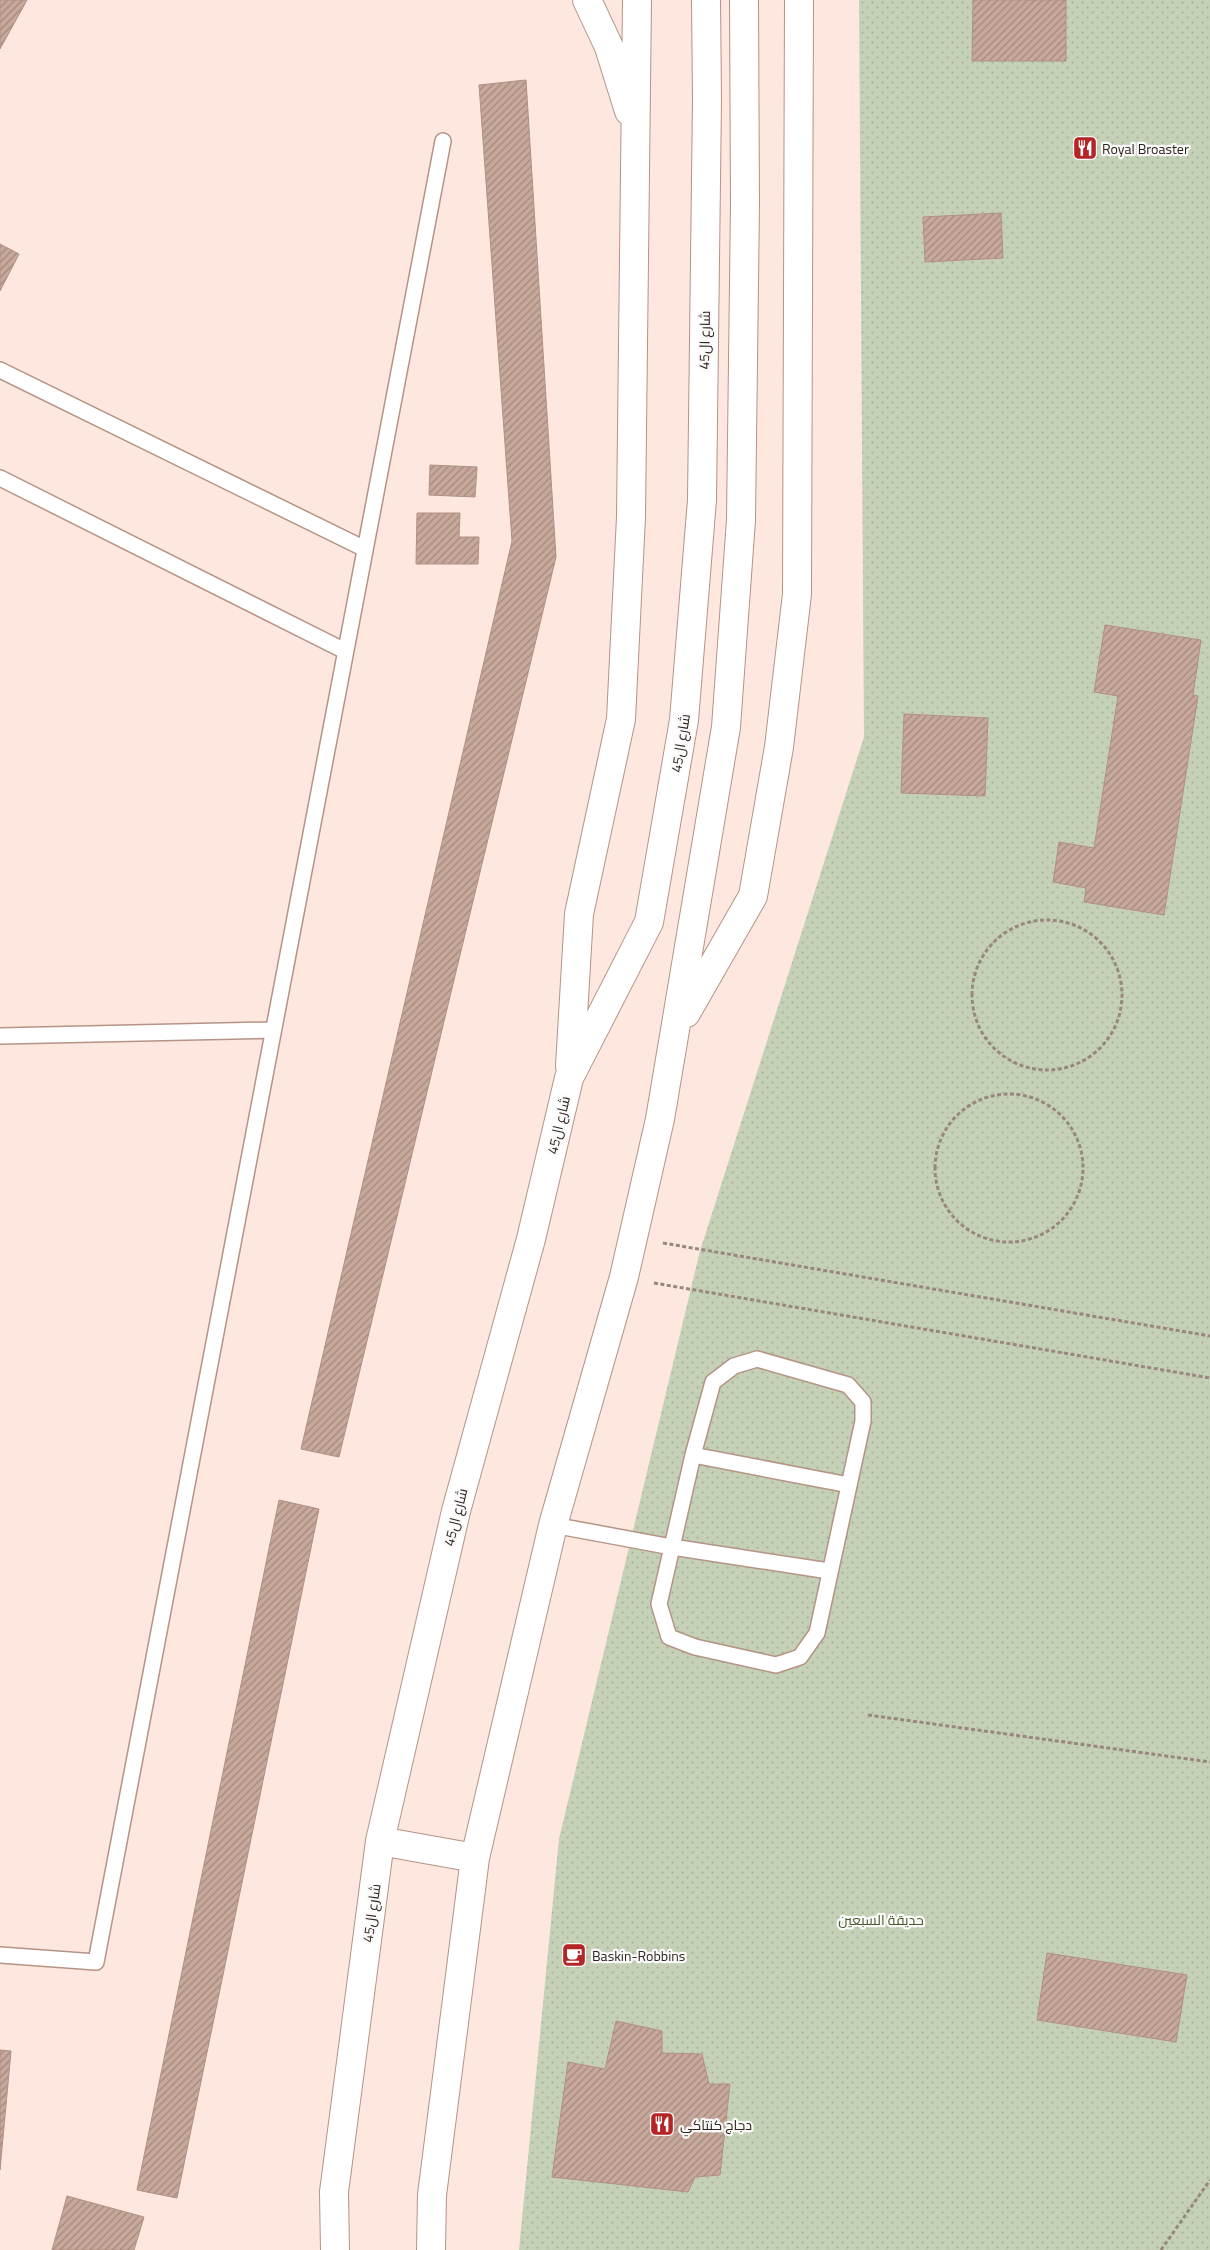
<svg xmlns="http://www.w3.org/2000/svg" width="1210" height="2250" viewBox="0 0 1210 2250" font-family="'Titillium Web',Cairo,sans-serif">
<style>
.park{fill:url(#park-dots)}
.building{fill:url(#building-hatch);stroke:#b19082}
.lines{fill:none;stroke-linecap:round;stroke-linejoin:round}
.service-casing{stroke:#b59385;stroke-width:18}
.primary-casing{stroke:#b59385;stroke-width:30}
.path{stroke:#98877f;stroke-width:3;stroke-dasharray:4 2.5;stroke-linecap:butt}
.service{stroke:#fff;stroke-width:15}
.primary{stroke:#fff;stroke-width:28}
.labels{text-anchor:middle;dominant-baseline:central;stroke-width:4.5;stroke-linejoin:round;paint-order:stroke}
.poi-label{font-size:14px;fill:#30231d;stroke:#fafafa;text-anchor:start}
.street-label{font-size:14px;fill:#30231d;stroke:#fafafa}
.park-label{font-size:14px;fill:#485a2d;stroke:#fafafa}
</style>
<defs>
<pattern id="park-dots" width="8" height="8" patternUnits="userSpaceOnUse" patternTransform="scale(1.25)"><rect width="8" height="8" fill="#c5d1b7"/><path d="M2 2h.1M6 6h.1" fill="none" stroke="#aab39d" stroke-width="1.8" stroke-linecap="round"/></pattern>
<pattern id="building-hatch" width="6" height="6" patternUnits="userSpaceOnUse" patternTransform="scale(1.25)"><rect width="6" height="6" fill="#c7a89b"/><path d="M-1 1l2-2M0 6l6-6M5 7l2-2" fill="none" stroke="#a2887e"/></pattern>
</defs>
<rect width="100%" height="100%" fill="#fde7de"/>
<!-- park -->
<path class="park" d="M859,0H1210V2250H519L559,1839L700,1251L864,737Z"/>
<!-- building -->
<path class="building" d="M0,0H27L0,49Z
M973,0H1066V61H972Z
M526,80L556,557L339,1457L301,1449L512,541L479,85Z
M1001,213L1003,258L925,262L923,217Z
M0,244L19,254L0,291Z
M430,465L477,467L475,497L429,495Z
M417,513H460L459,537H479L478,564H416Z
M1105,625L1201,640L1193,695L1198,696L1164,915L1084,902L1086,888L1053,882L1059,842L1094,848L1118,696L1094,692Z
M904,714L988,718L985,796L901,793Z
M279,1500L319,1509L177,2198L137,2190Z
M1047,1953L1187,1975L1176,2042L1037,2020Z
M616,2021L662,2031V2053L702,2054L709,2084H730L720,2175L695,2177L688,2192L552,2177L568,2062L605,2069Z
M0,2050L11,2051L0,2170Z
M67,2196L144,2217L134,2250H52Z"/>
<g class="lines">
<defs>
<path id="service" d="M0,370L365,549
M0,478L345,651
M0,1036L273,1030
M757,1359L848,1385L863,1402V1421L817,1633L800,1657L776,1665L695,1647L669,1637L659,1604L693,1455L713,1382L734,1366Z
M693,1455L849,1485
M553,1525L672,1547L829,1571
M0,1955L96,1962L443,141"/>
<path id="primary" d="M587,0L609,47L629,111
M686,1013L753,896L779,747L797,594L799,0
M570,1066L579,914L621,719L631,517L637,0
M380,1841L475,1858
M335,2250L334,2192L380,1841L456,1511L531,1239L569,1078L649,922L684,720L702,500L707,100L706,0
M431,2250L432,2195L475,1858L553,1525L624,1277L660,1119L726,727L741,520L745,204L744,0"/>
</defs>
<!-- service casing -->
<use href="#service" class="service-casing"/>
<!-- primary casing -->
<use href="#primary" class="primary-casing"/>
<!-- path -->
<path class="path" d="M972 995a75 75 0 1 1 150 0a75 75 0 1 1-150 0Z
M935 1168a74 74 0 1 1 148 0a74 74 0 1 1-148 0Z
M663,1243L1210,1336
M654,1283L1210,1378
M868,1715L1210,1762
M1161,2250L1210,2180"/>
<!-- service -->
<use href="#service" class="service"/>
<!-- primary -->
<use href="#primary" class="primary"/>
</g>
<!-- icons -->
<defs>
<symbol id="restaurant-square" viewBox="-11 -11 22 22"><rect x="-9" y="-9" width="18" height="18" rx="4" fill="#b52526" stroke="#fafafa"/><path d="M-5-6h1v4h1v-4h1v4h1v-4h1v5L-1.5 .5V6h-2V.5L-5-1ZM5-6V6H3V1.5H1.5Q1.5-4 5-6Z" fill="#fff"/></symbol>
<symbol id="cafe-square" viewBox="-11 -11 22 22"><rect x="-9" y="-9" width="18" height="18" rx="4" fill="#b52526" stroke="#fafafa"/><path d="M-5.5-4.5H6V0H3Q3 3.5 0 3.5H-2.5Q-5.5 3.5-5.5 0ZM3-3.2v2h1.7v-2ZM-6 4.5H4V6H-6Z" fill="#fff"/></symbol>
</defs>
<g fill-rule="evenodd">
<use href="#restaurant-square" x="1071" y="134" width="28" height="28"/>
<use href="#cafe-square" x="560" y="1941" width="28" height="28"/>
<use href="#restaurant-square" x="648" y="2110" width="28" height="28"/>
</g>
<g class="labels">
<!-- poi labels -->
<g class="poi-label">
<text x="1102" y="148">Royal Broaster</text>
<text x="592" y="1955">Baskin-Robbins</text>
<text x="680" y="2124">دجاج كنتاكي</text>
</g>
<!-- street labels -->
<g class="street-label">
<text transform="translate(704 340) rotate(-89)">شارع ال45</text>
<text transform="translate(680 743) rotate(-81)">شارع ال45</text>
<text transform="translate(558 1125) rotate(-77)">شارع ال45</text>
<text transform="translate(455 1517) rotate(-76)">شارع ال45</text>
<text transform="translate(371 1913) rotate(-82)">شارع ال45</text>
</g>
<!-- park labels -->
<g class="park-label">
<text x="881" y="1919">حديقة السبعين</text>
</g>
</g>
</svg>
